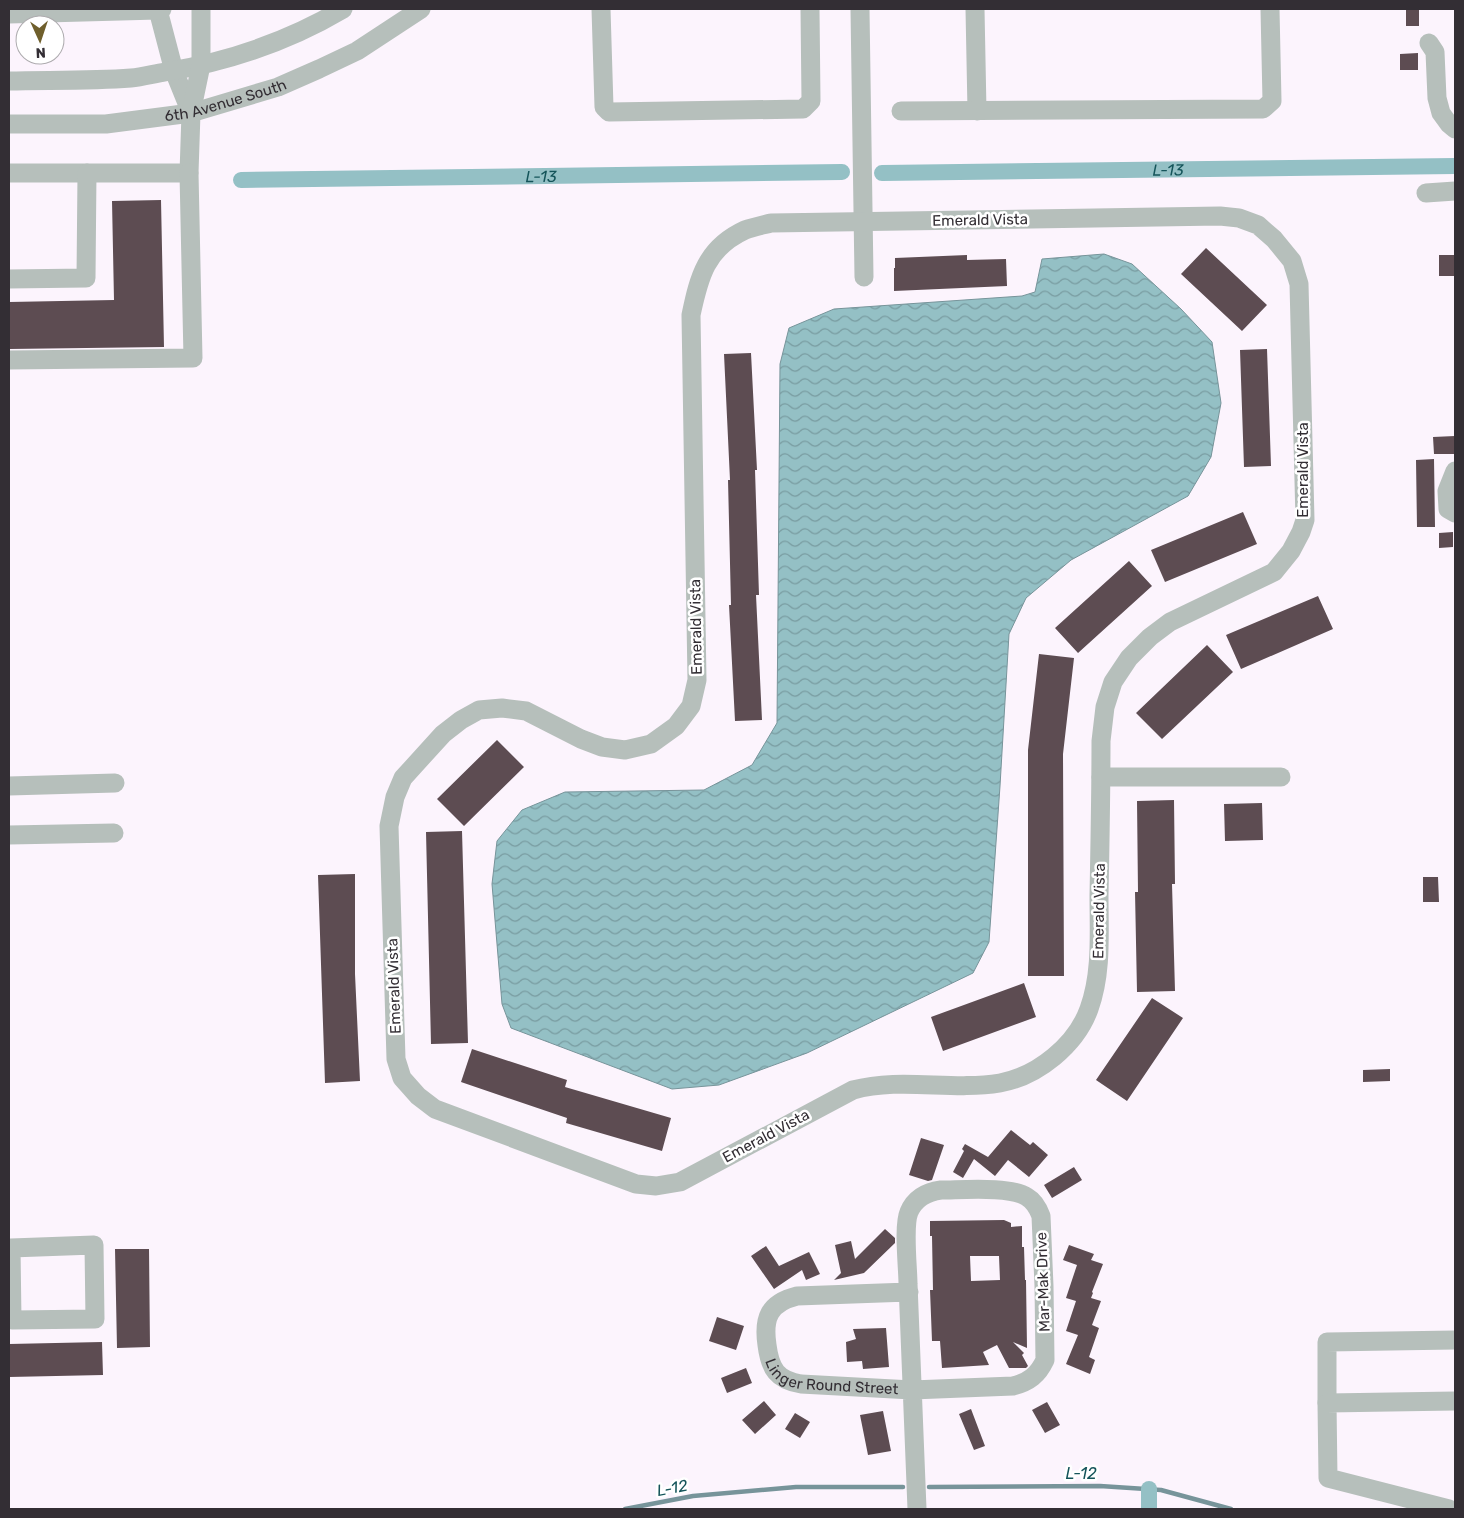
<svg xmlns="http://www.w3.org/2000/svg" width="1464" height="1518" viewBox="0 0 1464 1518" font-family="Rubik,sans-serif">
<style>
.water{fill:url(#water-waves);stroke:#77949a}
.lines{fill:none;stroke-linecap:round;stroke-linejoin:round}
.stream{stroke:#77949a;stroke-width:4.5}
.canal{stroke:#94c0c5;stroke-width:16}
.building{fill:#5d4c52;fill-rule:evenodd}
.minor{stroke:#b6bfbb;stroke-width:19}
.labels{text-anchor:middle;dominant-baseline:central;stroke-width:5;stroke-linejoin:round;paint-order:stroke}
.street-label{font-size:15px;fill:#332e34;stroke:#fff}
.water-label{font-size:16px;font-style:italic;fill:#15545a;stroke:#fff}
</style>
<defs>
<pattern id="water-waves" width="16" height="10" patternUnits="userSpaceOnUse" patternTransform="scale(1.25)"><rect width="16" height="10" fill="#94c0c5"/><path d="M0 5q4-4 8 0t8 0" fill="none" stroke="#799ca1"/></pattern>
</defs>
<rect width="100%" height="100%" fill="#fcf4fd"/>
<!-- water -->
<path class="water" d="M1104,254L1132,264L1181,309L1212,342L1221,403L1211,457L1188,496L1071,560L1026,598L1009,634L1000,786L989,942L973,973L807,1053L719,1085L672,1089L511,1028L502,1004L492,884L497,841L522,810L565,792L704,790L752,765L777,723L780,364L789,328L834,309L1022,296L1035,292L1042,259Z"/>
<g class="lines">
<!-- stream -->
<path class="stream" d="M929,1487L1100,1486L1161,1490L1231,1509
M625,1509L693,1496L796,1487H903"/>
<!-- canal -->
<g class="canal">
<path id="s1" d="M882,173L1455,166"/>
<path id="s2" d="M241,180L842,172"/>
<path d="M1149,1489V1509"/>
</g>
</g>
<!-- building -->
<path class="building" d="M1406,9H1419V26H1406Z
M1418,53V70H1400V54Z
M161,200L164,347L9,349V302L114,300L112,201Z
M1206,248L1267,305L1242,331L1181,274Z
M967,255V260L1006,259L1007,286L894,291V268H895V258Z
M1439,255H1454V276H1439Z
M1267,349L1271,466L1244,467L1240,350Z
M751,353L757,470H755L759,595H756L762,720L735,721L729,605H731L728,480H730L724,354Z
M1455,436V454H1434L1433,437Z
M1434,459L1435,527H1417L1416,460Z
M1243,512L1257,544L1165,582L1151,550Z
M1453,532V547L1439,548V533Z
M1129,561L1152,586L1078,653L1055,628Z
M1318,596L1333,629L1241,669L1226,635Z
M1207,645L1233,672L1162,739L1136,713Z
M1039,654L1074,658L1063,754L1064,976H1028V750Z
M497,740L524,767L464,826L437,799Z
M1174,800L1175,884H1172L1175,991L1137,992L1135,892H1138L1137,801Z
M1262,803L1263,840L1225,841L1224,804Z
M462,831L468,1043L431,1044L426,832Z
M355,874V974L360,1081L325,1083L318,875Z
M1423,877H1438L1439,902H1423Z
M1024,983L1036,1017L943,1051L931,1017Z
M1152,998L1183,1018L1127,1101L1096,1080Z
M472,1049L567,1080L565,1087L671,1118L662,1151L566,1123L567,1118L461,1082Z
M1390,1069V1081L1363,1082V1070Z
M1011,1130L1030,1145L1033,1142L1048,1155L1029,1177L1008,1160L995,1176L974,1159L963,1178L953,1172L964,1151L962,1149L965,1144L988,1157Z
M921,1138L944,1145L932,1180L928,1181L909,1175Z
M1074,1167L1082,1180L1052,1198L1044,1185Z
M1004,1220L1011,1223V1227L1022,1226V1247H1024L1025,1280H1026L1027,1348L1013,1342L1024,1353L1022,1355L1028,1366L1026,1368H1009L997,1345L983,1352L989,1365L942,1368L940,1341H932L930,1290H933L932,1236H930V1221ZM970,1256H999L1000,1280L971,1281Z
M885,1229L895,1238V1243L864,1273L834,1280L841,1273L835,1245L851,1241L855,1259Z
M1069,1245L1094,1254L1091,1260L1103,1264L1092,1292L1093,1293L1091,1298L1101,1301L1092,1325L1099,1328L1089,1357L1095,1360L1090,1374L1066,1364L1078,1335L1066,1331L1076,1301L1066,1298L1077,1265L1063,1260Z
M766,1246L779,1266L809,1252L820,1274L806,1280L802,1270L774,1289L751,1256Z
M115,1249H149L150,1347L117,1348Z
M717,1317L744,1326L736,1350L709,1341Z
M886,1328L889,1367L863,1369L862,1361L847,1362L846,1342L856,1339L853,1329Z
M102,1342L103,1375L9,1377V1344Z
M746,1368L752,1383L727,1393L721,1378Z
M764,1401L776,1415L755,1434L742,1420Z
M1047,1402L1060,1425L1045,1433L1032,1410Z
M971,1409L985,1446L974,1450L959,1414Z
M883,1411L891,1451L868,1455L860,1415Z
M795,1413L810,1422L800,1438L785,1429Z"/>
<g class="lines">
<!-- minor -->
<g class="minor">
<path d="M601,9L604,107L609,112L803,109L811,101L810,9"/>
<path d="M860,9L864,277"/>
<path d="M975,9L977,111"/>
<path d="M158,10L174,71L191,113"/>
<path d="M9,14L158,10L162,9"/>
<path d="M1429,43L1435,52L1437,98L1441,113L1449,124L1455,129"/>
<path d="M9,81C49,80 90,81 131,78C142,77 153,74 165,72C226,62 289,41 343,9"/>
<path d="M901,111L1263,109L1272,101L1270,9"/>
<path id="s3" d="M9,124H106L191,113L278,87L319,69L357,51L421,9"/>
<path d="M9,173H87"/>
<path d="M1426,193L1455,191"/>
<path d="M1220,216L1239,218L1258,225L1274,239L1292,261L1299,284L1305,520L1301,532L1291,551L1274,572L1170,622L1150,637L1129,658L1113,682L1105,707L1101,741C1101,793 1100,845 1099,896C1099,934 1102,973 1089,1009C1076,1045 1038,1076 1000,1083C951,1091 901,1077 853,1090L680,1182L656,1186L636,1184L435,1109L418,1096L402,1078L396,1059L389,826L395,797L403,778L443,734L461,720L479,710L502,708L526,711L581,739L602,747L625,750L651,744L676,726L691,706L697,680L691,315C699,277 706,248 745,230C753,227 763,225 771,223Z"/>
<path d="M9,279L86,278L87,173H189L191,113L201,65V9"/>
<path d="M9,360L193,358L189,173"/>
<path d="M1455,471L1447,491L1448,509L1455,513"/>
<path d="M1101,777H1281"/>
<path d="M9,786L115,783"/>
<path d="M9,835L114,833"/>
<path d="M9,1248H11L94,1245L95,1319L12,1320L11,1248"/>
<path id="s4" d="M909,1292L797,1296C769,1303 763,1318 767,1345C770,1369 777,1380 801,1384L912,1390L1013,1386C1029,1382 1038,1375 1045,1360L1044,1286L1041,1216C1038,1208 1034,1201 1027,1197C1011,1186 962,1190 941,1190C926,1192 915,1198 909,1212C903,1226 908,1268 908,1284C911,1359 914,1434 917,1509"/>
<path d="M1327,1403V1342L1455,1340"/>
<path d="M1449,1509L1328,1478L1327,1403L1455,1401"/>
</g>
</g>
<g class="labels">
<!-- street labels -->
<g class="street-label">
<text stroke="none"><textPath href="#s3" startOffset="219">6th Avenue South</textPath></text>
<text transform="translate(980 220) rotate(-1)">Emerald Vista</text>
<text transform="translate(1303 470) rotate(-90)">Emerald Vista</text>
<text transform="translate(696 627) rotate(-91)">Emerald Vista</text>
<text transform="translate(1099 911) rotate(-89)">Emerald Vista</text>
<text transform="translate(394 986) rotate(-92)">Emerald Vista</text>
<text transform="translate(766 1136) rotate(-28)">Emerald Vista</text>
<text transform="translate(1043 1282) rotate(-92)">Mar-Mak Drive</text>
<text stroke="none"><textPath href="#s4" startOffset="262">Linger Round Street</textPath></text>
</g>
<!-- water labels -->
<g class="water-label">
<text stroke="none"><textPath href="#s1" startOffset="286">L-13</textPath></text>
<text stroke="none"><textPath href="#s2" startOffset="300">L-13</textPath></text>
<text x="1081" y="1473">L-12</text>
<text transform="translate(672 1488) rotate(-11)">L-12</text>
</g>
</g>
<!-- border -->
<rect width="1464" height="1518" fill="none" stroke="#332e34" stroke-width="20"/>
<!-- north arrow -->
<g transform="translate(40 40) rotate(177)"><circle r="24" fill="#ffffff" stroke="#adabae"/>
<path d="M0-4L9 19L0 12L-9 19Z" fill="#6f5f2c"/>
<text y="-8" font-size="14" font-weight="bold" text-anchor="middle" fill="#332e34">N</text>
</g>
</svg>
